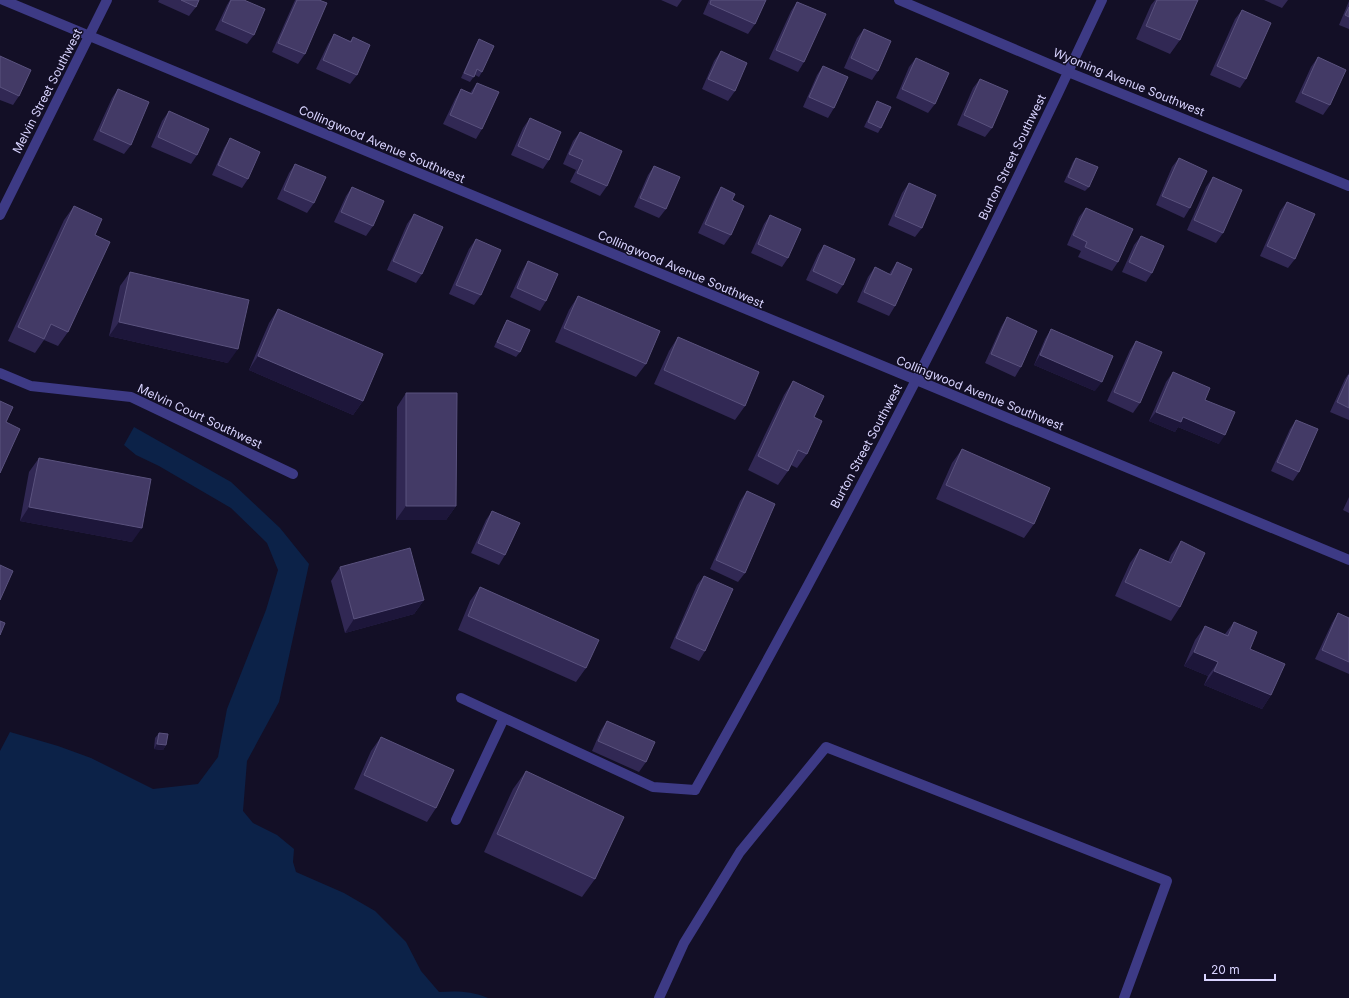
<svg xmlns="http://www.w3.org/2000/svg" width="1349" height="998" viewBox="0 0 1349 998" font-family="Inter,sans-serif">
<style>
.water{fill:#0c2248}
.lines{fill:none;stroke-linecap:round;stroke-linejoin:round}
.lane{stroke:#3d3a85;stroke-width:10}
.street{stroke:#3d3a85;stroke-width:10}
.wall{fill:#312854}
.shaded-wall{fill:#1d163a}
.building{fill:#433a66;stroke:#5a527e}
.labels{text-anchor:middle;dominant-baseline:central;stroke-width:3;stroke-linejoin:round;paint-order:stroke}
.street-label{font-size:12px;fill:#d9d4ff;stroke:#130f26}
</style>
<rect width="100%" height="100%" fill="#130f26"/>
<!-- water -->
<path class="water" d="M134,427L231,482L280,528L309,564L279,702L247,761L243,811L253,823L277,835L294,849L293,862L296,872L344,893L375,911L406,942L421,971L439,992C457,991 471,991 488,998H0V751L10,732L58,746L91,758L153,789L198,784L218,757L227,709L266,610L278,570L267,543L231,508L159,466L136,455L124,445Z"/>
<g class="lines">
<!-- lane -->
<path class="lane" d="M461,698L653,787L695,790
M456,820L504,718
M659,998L684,943L740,852L826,747L1167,881L1124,998"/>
<!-- street -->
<path class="street" d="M3,0L1349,560
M899,0L1068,72L1349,186
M0,215L107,0
M0,373L31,386L131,397L293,474
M695,790C840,533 977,269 1102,0"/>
</g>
<!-- wall -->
<path class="wall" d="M159,0H199L196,7L189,16L158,2Z
M230,0H244L254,35L247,44L215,30L227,5Z
M295,0H319L305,54L298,64L272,52Z
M661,0H682L677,7Z
M709,0H766L755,24L748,34L703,14Z
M1155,0H1198L1180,40L1170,54L1136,39L1151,5Z
M1264,0H1288L1282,8Z
M1349,1V29L1339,25Z
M797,2L804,62L798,72L769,59L791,11Z
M1242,10L1246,79L1240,88L1210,75L1235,19Z
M864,29L878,71L872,80L844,68L857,38Z
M334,34L350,41L353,37L357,75L350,84L316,69L328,44Z
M479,39L482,72L479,77L475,75L470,82L461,78L476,44Z
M721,51L735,91L728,101L702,89L714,61Z
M0,56L19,96L13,105L0,100Z
M1318,57L1330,105L1323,115L1295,102L1311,67Z
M916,58L935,104L928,113L896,98L909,67Z
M823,66L834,108L828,118L803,107L817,75Z
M980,79L992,128L985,137L957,125L973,88Z
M477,83L482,129L476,139L443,124L455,99L461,89L470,93Z
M118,89L131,145L124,154L93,140L112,98Z
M877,101L881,128L878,133L864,127L874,106Z
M169,111L197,155L191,164L151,147L162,121Z
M530,118L549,160L543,169L511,155L523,128Z
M580,132L607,186L600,196L570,182L576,170L563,164L573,141Z
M230,138L248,179L242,188L212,175L224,148Z
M1076,158L1089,187L1085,191L1064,182L1073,162Z
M1179,158L1190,208L1184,218L1156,205L1172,167Z
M295,164L314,203L307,213L277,199L289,173Z
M654,166L666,209L659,218L634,207L648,175Z
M1213,177L1223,233L1216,243L1187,230L1206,187Z
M909,183L922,228L915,237L888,225L902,193Z
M352,187L373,226L366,236L334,222L346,196Z
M721,187L732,200L731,235L724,245L698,233L715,197Z
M1287,202L1295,259L1288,268L1260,256L1280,211Z
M74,206L95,235L68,332L58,346L44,340L35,353L8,341L64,220Z
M1086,208L1118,262L1112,271L1078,257L1081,251L1067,245L1079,217Z
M414,214L422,274L416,283L387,270L407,224Z
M770,215L788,258L782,267L751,253L764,224Z
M1141,236L1152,273L1146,282L1122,272L1134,245Z
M476,239L481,295L474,305L449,294L469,249Z
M824,245L843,285L837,294L806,280L818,254Z
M528,261L546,301L540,311L510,297L522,271Z
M897,262L895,306L889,316L857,302L868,277L875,267L889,274Z
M130,272L228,363L109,336L120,286Z
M578,296L646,364L636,377L555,342L569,310Z
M278,309L363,401L353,415L249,370L269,323Z
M1007,317L1021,367L1015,377L985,363L1001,327Z
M507,320L520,352L516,357L494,347L504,325Z
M1051,329L1095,391L1034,365L1045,339Z
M678,337L745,406L735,420L654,384L669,351Z
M1136,341L1140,403L1133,413L1107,401L1130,350Z
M1173,372L1205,400L1219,444L1178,427L1175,432L1149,421L1166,382Z
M1349,373V420L1330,412L1345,379Z
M793,381L814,417L807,454L797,468L791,465L788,471L778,485L748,470L784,395Z
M406,393L456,506L446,520H396L397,407Z
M1296,420L1299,472L1293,481L1271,471L1290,429Z
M962,449L1034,524L1024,538L936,499L952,463Z
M39,458L132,542L20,521L29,472Z
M747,491L745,573L738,582L710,569L740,501Z
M1349,497V513L1343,510Z
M492,511L505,555L499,565L471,553L486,520Z
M1181,541L1180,607L1171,621L1115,596L1130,563L1140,549L1168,562L1171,555Z
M340,567L424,600L414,614L345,633L331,581Z
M704,576L705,651L699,661L670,648L697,585Z
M480,587L586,668L576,682L458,630L470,601Z
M1338,613L1349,618V674L1315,659L1332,623Z
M1234,622L1250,649L1271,695L1262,709L1204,685L1208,676L1184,666L1195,640L1205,626L1225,634Z
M607,721L646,762L639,772L592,751L601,730Z
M159,733L166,745L163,750L154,749L155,738Z
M381,737L436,808L427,822L354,789L371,751Z
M526,771L595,879L582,897L484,852L513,789Z"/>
<!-- shaded-wall -->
<path class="shaded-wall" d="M119,322L238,349L228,363L109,336Z
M1040,355L1102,382L1095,391L1034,365Z
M258,356L363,401L353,415L249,370Z
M1156,412L1183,417L1225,435L1219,444L1178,427L1175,432L1149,421Z
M406,506H456L446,520H396Z
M29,507L142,528L132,542L20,521Z
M424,600L414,614L345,633L354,619Z
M1194,652L1218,662L1208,676L1184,666Z
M1214,671L1271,695L1262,709L1204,685Z
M157,744L166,745L163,750L154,749Z"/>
<!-- building -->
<path class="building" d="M181,0H199L196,7Z
M231,0H244L265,9L254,35L222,21Z
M297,0H319L327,3L305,54L278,43Z
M711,0H766L755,24L710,4Z
M1157,0H1198L1180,40L1146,26Z
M797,2L826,14L804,62L776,50Z
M1349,7V17L1345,15Z
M1242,10L1271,23L1246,79L1217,66Z
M864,29L891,41L878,71L851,58Z
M334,34L351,42L353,37L370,45L357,75L323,60Z
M479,39L494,46L482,72L477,69L474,77L464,73Z
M721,51L747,63L735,91L708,79Z
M0,56L31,70L19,96L0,87Z
M1318,57L1346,70L1330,105L1302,93Z
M916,58L949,73L935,104L902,89Z
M823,66L848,77L834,108L809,97Z
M980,79L1008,91L992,128L964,115Z
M477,83L499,92L482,129L450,115L461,89L472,94Z
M118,89L149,102L131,145L100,131Z
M877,101L891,107L881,128L868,122Z
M169,111L209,129L197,155L158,137Z
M530,118L561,132L549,160L518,146Z
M580,132L622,151L607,186L577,173L583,160L569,154Z
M230,138L260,152L248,179L218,165Z
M1076,158L1098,167L1089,187L1068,177Z
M1179,158L1207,171L1190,208L1162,196Z
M295,164L326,177L314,203L284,190Z
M654,166L680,177L666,209L640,198Z
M1213,177L1242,190L1223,233L1194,220Z
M909,183L936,195L922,228L895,216Z
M352,187L384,201L373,226L341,212Z
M721,187L735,194L732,200L744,206L731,235L705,224Z
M1287,202L1315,214L1295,259L1267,246Z
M74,206L102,219L95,235L110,242L68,332L51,324L44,339L18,327Z
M1086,208L1133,229L1118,262L1085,247L1087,242L1073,235Z
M414,214L443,227L422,274L393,261Z
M770,215L801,229L788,258L758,244Z
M1141,236L1164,246L1152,273L1129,262Z
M476,239L501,250L481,295L456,285Z
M824,245L855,259L843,285L813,271Z
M528,261L558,274L546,301L517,288Z
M897,262L912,269L895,306L864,292L875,267L891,275Z
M130,272L249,300L238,349L119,322Z
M578,296L660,331L646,364L564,328Z
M278,309L383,354L363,401L258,356Z
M1007,317L1037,331L1021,367L991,354Z
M507,320L530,330L520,352L497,342Z
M1051,329L1113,356L1102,382L1040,355Z
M678,337L759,372L745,406L664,370Z
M1136,341L1162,352L1140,403L1114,392Z
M1173,372L1210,388L1205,400L1235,412L1225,435L1183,417L1181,422L1156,412Z
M1349,375V408L1337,402Z
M793,381L824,396L814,417L822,421L807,454L798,450L788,471L758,456Z
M406,393H457L456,506H406Z
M0,401L13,407L6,422L20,429L0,473Z
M1296,420L1318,429L1299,472L1277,462Z
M962,449L1050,488L1034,524L946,485Z
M39,458L151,479L142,528L29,507Z
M747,491L775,504L745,573L716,560Z
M492,511L520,523L505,555L478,543Z
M1181,541L1205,553L1180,607L1125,582L1140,549L1171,563Z
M410,548L424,600L354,619L340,567Z
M0,565L13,571L0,600Z
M704,576L733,589L705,651L676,638Z
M480,587L599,640L586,668L468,616Z
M1338,613L1349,618V662L1322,650Z
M0,621L5,623L0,635Z
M1234,622L1257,632L1250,649L1285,664L1271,695L1214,671L1218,662L1194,652L1205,626L1228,636Z
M607,721L655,742L646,762L598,741Z
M159,733L168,734L166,745L157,744Z
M381,737L454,770L436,808L364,775Z
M526,771L624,817L595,879L497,834Z"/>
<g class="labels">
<!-- street labels -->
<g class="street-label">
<text transform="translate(1129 82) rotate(22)">Wyoming Avenue Southwest</text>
<text transform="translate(47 91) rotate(-63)">Melvin Street Southwest</text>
<text transform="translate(382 144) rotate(23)">Collingwood Avenue Southwest</text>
<text transform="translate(1012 157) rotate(-64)">Burton Street Southwest</text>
<text transform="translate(681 269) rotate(23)">Collingwood Avenue Southwest</text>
<text transform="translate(980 393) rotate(22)">Collingwood Avenue Southwest</text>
<text transform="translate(200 416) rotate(25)">Melvin Court Southwest</text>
<text transform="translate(866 446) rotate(-62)">Burton Street Southwest</text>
</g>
</g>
<!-- scale -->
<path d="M1205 974v6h70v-6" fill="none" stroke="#d9d4ff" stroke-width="2"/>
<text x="1211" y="974" font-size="12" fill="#d9d4ff" stroke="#130f26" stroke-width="3" paint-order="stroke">20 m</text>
</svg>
